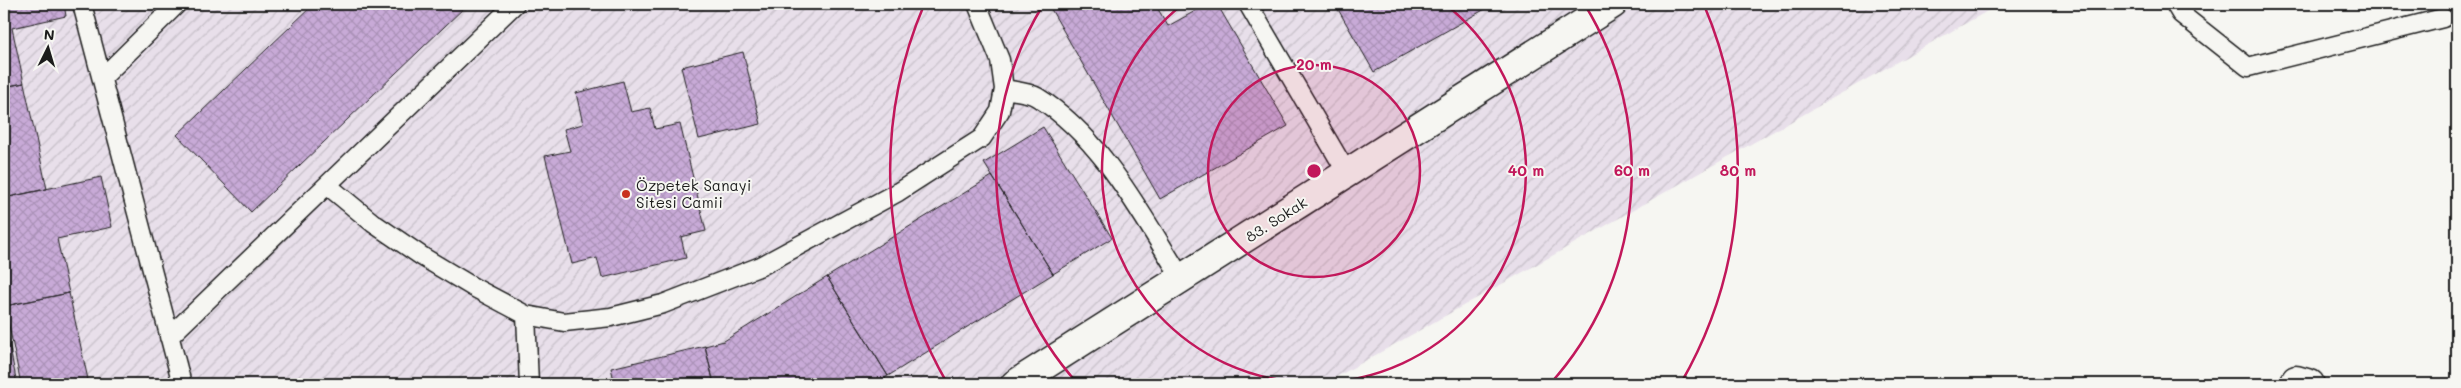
<svg xmlns="http://www.w3.org/2000/svg" width="2461" height="388" viewBox="0 0 2461 388" font-family="Mali,sans-serif">
<style>
.industrial{fill:url(#industrial-furrows)}
.building{fill:url(#building-cross-hatch);stroke:#1c1c1c}
.lines{fill:none;stroke-linecap:round;stroke-linejoin:round}
.lane-casing{stroke:#1c1c1c;stroke-width:21}
.street-casing{stroke:#1c1c1c;stroke-width:31}
.lane{stroke:#f6f6f2;stroke-width:18}
.street{stroke:#f6f6f2;stroke-width:28}
.ring{fill:none;stroke:#c2185b;stroke-width:2.5}
.poi-dot{fill:#c8321e;stroke:#f6f6f2;stroke-width:2}
.labels{text-anchor:middle;dominant-baseline:central;stroke-width:4;stroke-linejoin:round;paint-order:stroke}
.poi-label{font-size:15px;fill:#1c1c1c;stroke:#f6f6f2;text-anchor:start}
.street-label{font-size:15px;fill:#1c1c1c;stroke:#f6f6f2}
.centre{fill:#c2185b;stroke:#f6f6f2;stroke-width:2.5}
.ring-label{font-size:15px;text-anchor:middle;font-weight:bold;fill:#c2185b;stroke:#f6f6f2;stroke-width:4;stroke-linejoin:round;paint-order:stroke}
</style>
<defs>
<pattern id="industrial-furrows" width="10" height="10" patternUnits="userSpaceOnUse" patternTransform="scale(1.25)"><rect width="10" height="10" fill="#e8dfea"/><path d="M-1 1l2-2M0 10L10 0M9 11l2-2" fill="none" stroke="#c6bfc8"/></pattern>
<pattern id="building-cross-hatch" width="8" height="8" patternUnits="userSpaceOnUse" patternTransform="scale(1.25)"><rect width="8" height="8" fill="#c8aad7"/><path d="M0 0l8 8M0 8l8-8" fill="none" stroke="#ab92b8"/></pattern>
</defs>
<rect width="100%" height="100%" fill="#f6f6f2"/>
<filter id="ink" filterUnits="userSpaceOnUse"><feTurbulence type="fractalNoise" baseFrequency=".02" numOctaves="2"/><feDisplacementMap in="SourceGraphic" scale="10" xChannelSelector="R" yChannelSelector="G"/><feConvolveMatrix kernelMatrix="1 2 1 2 8 2 1 2 1" color-interpolation-filters="sRGB"/></filter>
<g filter="url(#ink)">
<!-- industrial -->
<path class="industrial" d="M4,4H2000L1324,384H4Z"/>
<!-- building -->
<path class="building" d="M4,4H64L66,16L12,28L24,83L4,87Z
M314,4H468L251,212L177,135Z
M1048,4H1155L1168,26L1208,4H1217L1288,126L1160,199Z
M1335,4H1494L1374,72Z
M743,52L761,124L699,139L681,67Z
M623,81L631,112L650,108L655,129L680,124L706,231L681,237L686,258L602,278L597,258L572,264L545,156L570,151L564,129L583,124L576,93Z
M24,83L47,189L4,198V87Z
M1043,127L1112,238L1053,274L984,163Z
M992,176L1053,274L888,376L827,277Z
M101,177L112,227L57,239L69,293L5,306L4,198Z
M827,277L888,376L874,384H714L705,346L724,341Z
M69,293L89,384H21L5,306Z
M4,318L17,384H4Z
M705,346L714,384H615L611,368Z"/>
<g class="lines">
<defs>
<path id="lane" d="M82,4L182,384
M1248,4L1347,173
M2175,4L2181,14L2248,67L2443,18
M102,78L177,4
M1004,89C1014,91 1029,92 1037,97C1102,137 1142,216 1182,279
M327,185L373,223L423,257L473,287L526,315L564,322L611,317L663,304L761,266L898,192L982,138L1000,111L1004,89L1000,60L977,4
M526,315L529,384
M169,337L515,4"/>
<path id="street" d="M2296,380L2310,384
M1015,384L1613,4"/>
</defs>
<!-- lane casing -->
<use href="#lane" class="lane-casing"/>
<!-- street casing -->
<use href="#street" class="street-casing"/>
<!-- lane -->
<use href="#lane" class="lane"/>
<!-- street -->
<use href="#street" class="street"/>
</g>
</g>
<!-- distance rings -->
<circle cx="1314" cy="171" r="106" fill="#c2185b" fill-opacity=".12"/>
<g class="ring">
<circle cx="1314" cy="171" r="106"/>
<path d="M1445 4A212 212 0 1 1 1183 4"/>
<path d="M1078 384A318 318 0 0 1 1043 5M1585 5A318 318 0 0 1 1550 384"/>
<path d="M947 383A424 424 0 0 1 924 5M1704 5A424 424 0 0 1 1681 383"/>
</g>
<!-- markers -->
<circle class="poi-dot" cx="626" cy="194" r="5"/>
<g class="labels">
<!-- poi labels -->
<g class="poi-label">
<text x="636" y="185">Özpetek Sanayi<tspan x="636" dy="17">Sitesi Camii</tspan></text>
</g>
<!-- street labels -->
<g class="street-label">
<text transform="translate(1276 219) rotate(-33)">83. Sokak</text>
</g>
</g>
<circle cx="1314" cy="171" r="8" class="centre"/>
<g class="ring-label">
<text x="1314" y="70">20 m</text>
<text x="1526" y="176">40 m</text>
<text x="1632" y="176">60 m</text>
<text x="1738" y="176">80 m</text>
</g>
<!-- margin -->
<rect width="2461" height="388" fill="none" stroke="#f6f6f2" stroke-width="20"/>
<rect x="10" y="10" width="2441" height="368" fill="none" stroke="#1c1c1c" stroke-width="2" filter="url(#ink)"/>
<!-- north arrow -->
<g transform="translate(48 48) rotate(5)" stroke="#f6f6f2" stroke-width="4" paint-order="stroke">
<path d="M0-4L9 19L0 12L-9 19Z" fill="#1c1c1c"/>
<text y="-8" font-size="14" font-weight="bold" text-anchor="middle" fill="#1c1c1c">N</text>
</g>
</svg>
